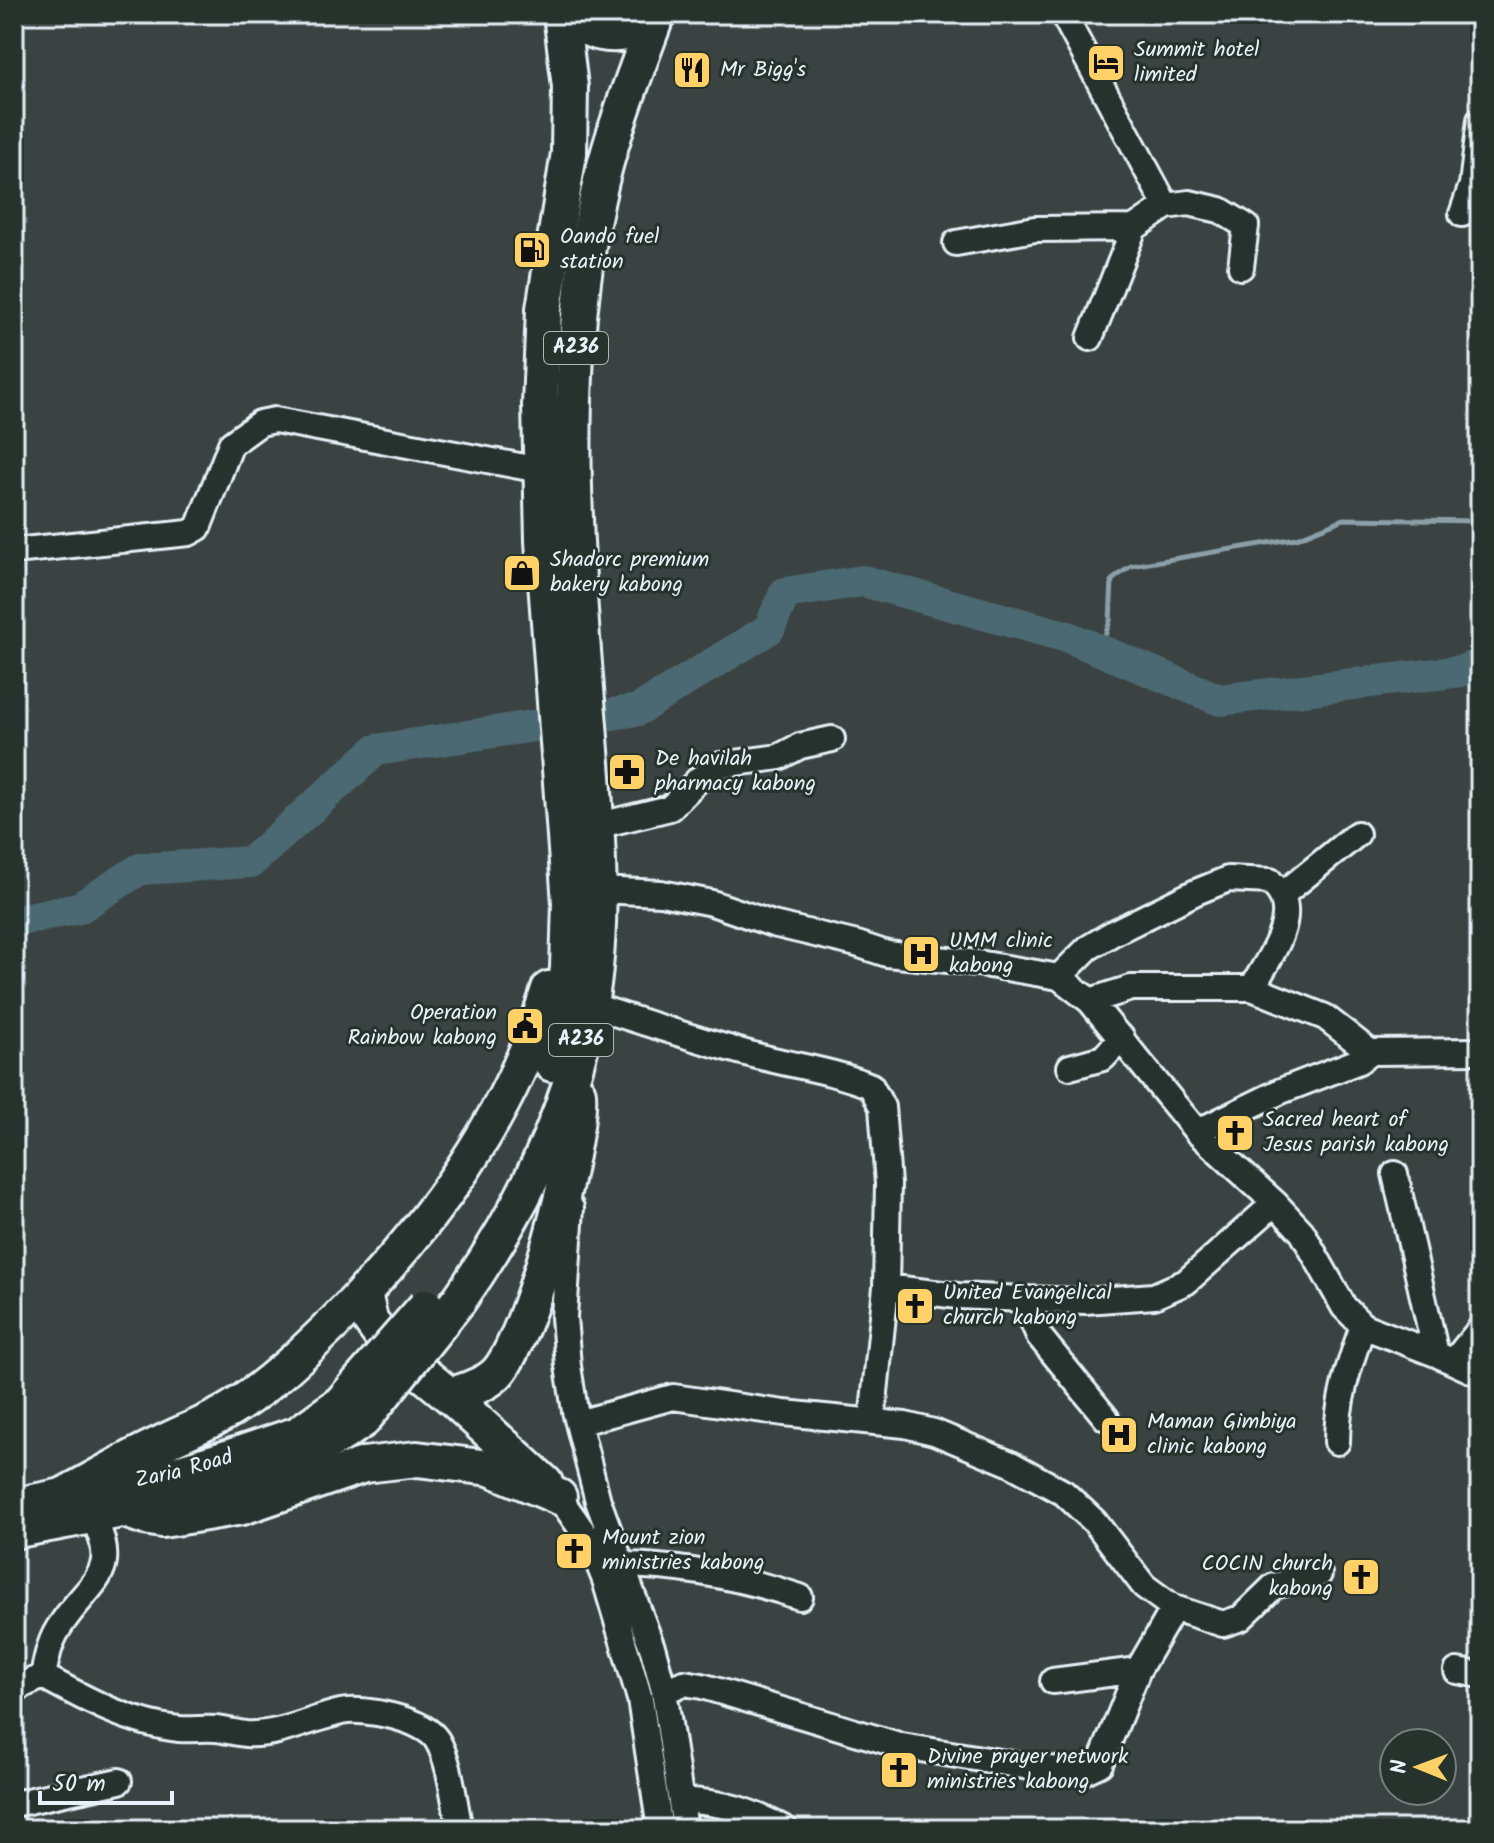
<svg xmlns="http://www.w3.org/2000/svg" width="1494" height="1843" viewBox="0 0 1494 1843" font-family="Kalam,sans-serif">
<style>
.lines{fill:none;stroke-linecap:round;stroke-linejoin:round}
.stream{stroke:#8a9fa8;stroke-width:5}
.river{stroke:#4b6972;stroke-width:32}
.minor-casing{stroke:#e8f1f8;stroke-width:30}
.highway-casing{stroke:#e8f1f8;stroke-width:40}
.minor{stroke:#26332d;stroke-width:24}
.highway{stroke:#26332d;stroke-width:34}
.highway-bridge-casing{stroke:#e8f1f8;stroke-width:40;stroke-linecap:butt}
.highway-bridge{stroke:#26332d;stroke-width:34}
.labels{text-anchor:middle;dominant-baseline:central;stroke-width:6;stroke-linejoin:round;paint-order:stroke}
.shield{fill:#26332d;stroke:#aeb8bb;stroke-width:2}
.shield-label{font-size:20px;font-weight:bold;fill:#e8f1f8}
.poi-label{font-size:22px;fill:#e8f1f8;stroke:#26332d;text-anchor:start}
.street-label{font-size:22px;fill:#e8f1f8;stroke:#26332d}
</style>
<rect width="100%" height="100%" fill="#3b4342"/>
<filter id="ink" filterUnits="userSpaceOnUse"><feTurbulence type="fractalNoise" baseFrequency=".0125" numOctaves="2"/><feDisplacementMap in="SourceGraphic" scale="16" xChannelSelector="R" yChannelSelector="G"/><feConvolveMatrix kernelMatrix="1 2 1 2 8 2 1 2 1" color-interpolation-filters="sRGB"/></filter>
<g filter="url(#ink)">
<g class="lines">
<!-- stream -->
<path class="stream" d="M1100,650L1110,621L1112,580L1131,566L1297,538L1344,519L1480,521"/>
<!-- river -->
<path class="river" d="M14,921L79,908L140,869L251,862L376,750L638,710L769,629L785,593L863,581L1068,637L1220,700L1461,671L1480,664"/>
<defs>
<path id="minor" d="M1063,14L1166,206
M1462,214L1472,185L1480,120
M956,243L1035,229L1134,228L1166,206L1189,203L1220,210L1246,226L1241,267
M1090,338L1134,228
M14,551L189,533L198,528L231,444L260,423L275,420L540,470
M596,826L670,808L699,779L720,765L779,757L800,746L832,739
M599,890L661,893L712,903L773,924L857,944L887,954L978,963L1059,977L1090,1001L1197,1132L1275,1203L1302,1232L1344,1307L1363,1326L1436,1354L1480,1374
M1282,895L1357,834
M1059,977L1088,948L1113,933L1196,892L1228,879L1270,881C1274,886 1280,891 1282,897C1295,925 1265,964 1252,988
M1090,1001L1131,988H1252L1325,1017L1370,1052
M590,1005C645,1023 700,1041 757,1056C795,1066 834,1071 871,1086L882,1107L888,1184L886,1287L872,1421
M1070,1067L1103,1058L1122,1038
M1197,1132L1281,1091L1359,1061L1370,1052L1480,1051
M1395,1174L1436,1354
M571,1208L564,1317L568,1366L575,1411L598,1501L653,1650L664,1691L685,1829
M886,1287L958,1296L1023,1299L1085,1301L1154,1296L1186,1282L1275,1203
M1023,1299L1039,1336L1106,1418
M1454,1361L1480,1329
M578,1423L673,1397L784,1413L905,1425L934,1432L1011,1464L1064,1493L1095,1522L1144,1586L1174,1608L1223,1624L1241,1618L1274,1586L1319,1574
M1337,1442C1337,1400 1349,1365 1363,1326
M559,1497L589,1540L605,1580L640,1699L660,1829
M622,1565C683,1566 743,1578 800,1597
M1457,1671L1480,1675
M43,1676C85,1699 131,1724 179,1729C191,1730 204,1728 216,1729C226,1730 236,1733 246,1734C279,1736 310,1719 341,1712C364,1707 424,1719 437,1740C451,1763 454,1803 460,1829
M1053,1681L1138,1670
M664,1691L684,1683L702,1686L902,1746L1036,1768L1083,1772L1100,1764L1138,1670L1174,1608
M14,1692L23,1685L43,1676C47,1656 50,1639 62,1623C92,1579 122,1573 92,1515
M681,1800C725,1803 746,1809 785,1829
M14,1804L119,1781"/>
<g id="highway">
<path d="M568,14C594,41 632,41 659,14"/>
<path d="M552,1064L559,1037L568,968L570,903L543,541L540,405L544,309L569,153L570,87L561,14"/>
<path d="M364,1293L370,1320L388,1345L450,1396L545,1483"/>
<path d="M459,1300C521,1212 571,1112 590,1004C606,912 596,817 589,725C580,619 571,505 574,399C576,326 584,253 601,181C615,125 636,71 656,17"/>
<path d="M450,1396C466,1390 483,1386 495,1375C529,1344 582,1140 578,1093"/>
<path d="M66,1494C98,1477 129,1458 162,1443C186,1431 211,1422 233,1408C271,1384 303,1353 335,1322C430,1227 510,1119 549,989"/>
<path id="s1" d="M14,1506L180,1472L224,1459L298,1434L341,1403"/>
<path d="M122,1509L145,1517L162,1520L188,1516L242,1507L364,1465L417,1459L490,1468L559,1497"/>
<path d="M14,1531C128,1508 268,1489 363,1420"/>
</g>
</defs>
<!-- minor casing -->
<use href="#minor" class="minor-casing"/>
<!-- highway casing -->
<use href="#highway" class="highway-casing"/>
<!-- minor -->
<use href="#minor" class="minor"/>
<!-- highway -->
<use href="#highway" class="highway"/>
<defs>
<path id="highway-bridge" d="M341,1403L426,1306
M363,1420L459,1300"/>
</defs>
<!-- highway-bridge casing -->
<use href="#highway-bridge" class="highway-bridge-casing"/>
<!-- highway-bridge -->
<use href="#highway-bridge" class="highway-bridge"/>
</g>
</g>
<!-- icons -->
<defs>
<symbol id="hotel-square" viewBox="-11 -11 22 22"><rect x="-9" y="-9" width="18" height="18" rx="4" fill="#ffd166" stroke="#26332d"/><path d="M-6-4.5h1.5V1H6V5H4.5V3h-9V5H-6ZM-4 0a1.8 1.8 0 1 1 3.6 0ZM.5 0V-2.5h3Q6-2.5 6 0Z" fill="#111"/></symbol>
<symbol id="restaurant-square" viewBox="-11 -11 22 22"><rect x="-9" y="-9" width="18" height="18" rx="4" fill="#ffd166" stroke="#26332d"/><path d="M-5-6h1v4h1v-4h1v4h1v-4h1v5L-1.5 .5V6h-2V.5L-5-1ZM5-6V6H3V1.5H1.5Q1.5-4 5-6Z" fill="#111"/></symbol>
<symbol id="fuel-square" viewBox="-11 -11 22 22"><rect x="-9" y="-9" width="18" height="18" rx="4" fill="#ffd166" stroke="#26332d"/><path d="M-5.5-6h7V0h2V4h1.3V-2.5L3-4.5l.8-.8L6-3V5H2.5V1h-1V6h-7ZM-4.2-4.7v3.2H.2V-4.7Z" fill="#111"/></symbol>
<symbol id="shop-square" viewBox="-11 -11 22 22"><rect x="-9" y="-9" width="18" height="18" rx="4" fill="#ffd166" stroke="#26332d"/><path d="M-5-2.5h2.3a2.7 3.5 0 0 1 5.4 0H5L5.5 6h-11ZM-1.5-2.5h3a1.5 2.3 0 0 0-3 0Z" fill="#111"/></symbol>
<symbol id="pharmacy-square" viewBox="-11 -11 22 22"><rect x="-9" y="-9" width="18" height="18" rx="4" fill="#ffd166" stroke="#26332d"/><path d="M-2-6h4v4h4v4h-4v4h-4v-4h-4v-4h4Z" fill="#111"/></symbol>
<symbol id="hospital-square" viewBox="-11 -11 22 22"><rect x="-9" y="-9" width="18" height="18" rx="4" fill="#ffd166" stroke="#26332d"/><path d="M-5-5h3v3.5h4V-5h3V5h-3V1.5h-4V5h-3Z" fill="#111"/></symbol>
<symbol id="civic-square" viewBox="-11 -11 22 22"><rect x="-9" y="-9" width="18" height="18" rx="4" fill="#ffd166" stroke="#26332d"/><path d="M-.6-6.5H3V-4.5H.6V-3L4-1V1h2V6H-6V1h2V-1L-.6-3ZM-1.2 2.5V6h2.4V2.5Z" fill="#111"/></symbol>
<symbol id="church-square" viewBox="-11 -11 22 22"><rect x="-9" y="-9" width="18" height="18" rx="4" fill="#ffd166" stroke="#26332d"/><path d="M-1.2-6h2.4v3.5h3.3v2.4h-3.3V6h-2.4V-.1h-3.3v-2.4h3.3Z" fill="#111"/></symbol>
</defs>
<g fill-rule="evenodd">
<use href="#hotel-square" x="1084" y="41" width="44" height="44"/>
<use href="#restaurant-square" x="670" y="48" width="44" height="44"/>
<use href="#fuel-square" x="510" y="228" width="44" height="44"/>
<use href="#shop-square" x="500" y="551" width="44" height="44"/>
<use href="#pharmacy-square" x="605" y="750" width="44" height="44"/>
<use href="#hospital-square" x="899" y="932" width="44" height="44"/>
<use href="#civic-square" x="503" y="1004" width="44" height="44"/>
<use href="#church-square" x="1213" y="1111" width="44" height="44"/>
<use href="#church-square" x="893" y="1284" width="44" height="44"/>
<use href="#hospital-square" x="1097" y="1413" width="44" height="44"/>
<use href="#church-square" x="552" y="1529" width="44" height="44"/>
<use href="#church-square" x="1339" y="1555" width="44" height="44"/>
<use href="#church-square" x="877" y="1748" width="44" height="44"/>
</g>
<g class="labels">
<!-- shield labels -->
<g class="shield">
<rect x="544" y="332" width="64" height="32" rx="6"/>
<rect x="549" y="1024" width="64" height="32" rx="6"/>
</g>
<g class="shield-label">
<text x="576" y="348">A236</text>
<text x="581" y="1040">A236</text>
</g>
<!-- poi labels -->
<g class="poi-label">
<text x="1134" y="50">Summit hotel<tspan x="1134" dy="25">limited</tspan></text>
<text x="720" y="70">Mr Bigg's</text>
<text x="560" y="237">Oando fuel<tspan x="560" dy="25">station</tspan></text>
<text x="550" y="560">Shadorc premium<tspan x="550" dy="25">bakery kabong</tspan></text>
<text x="655" y="759">De havilah<tspan x="655" dy="25">pharmacy kabong</tspan></text>
<text x="949" y="941">UMM clinic<tspan x="949" dy="25">kabong</tspan></text>
<text x="497" y="1013" text-anchor="end">Operation<tspan x="497" dy="25">Rainbow kabong</tspan></text>
<text x="1263" y="1120">Sacred heart of<tspan x="1263" dy="25">Jesus parish kabong</tspan></text>
<text x="943" y="1293">United Evangelical<tspan x="943" dy="25">church kabong</tspan></text>
<text x="1147" y="1422">Maman Gimbiya<tspan x="1147" dy="25">clinic kabong</tspan></text>
<text x="602" y="1538">Mount zion<tspan x="602" dy="25">ministries kabong</tspan></text>
<text x="1333" y="1564" text-anchor="end">COCIN church<tspan x="1333" dy="25">kabong</tspan></text>
<text x="927" y="1757">Divine prayer network<tspan x="927" dy="25">ministries kabong</tspan></text>
</g>
<!-- street labels -->
<g class="street-label">
<text stroke="none"><textPath href="#s1" startOffset="174">Zaria Road</textPath></text>
</g>
</g>
<!-- margin -->
<rect width="1494" height="1843" fill="none" stroke="#26332d" stroke-width="48"/>
<rect x="24" y="24" width="1446" height="1795" fill="none" stroke="#e8f1f8" stroke-width="3" filter="url(#ink)"/>
<!-- north arrow -->
<g transform="translate(1418 1767) rotate(271)"><circle r="38" fill="#26332d" stroke="#747f7e" stroke-width="2"/>
<path d="M0-6L14 30L0 20L-14 30Z" fill="#ffd166"/>
<text y="-12" font-size="22" font-weight="bold" text-anchor="middle" fill="#e8f1f8">N</text>
</g>
<!-- scale -->
<path d="M40 1791v12h132v-12" fill="none" stroke="#e8f1f8" stroke-width="4"/>
<text x="52" y="1791" font-size="24" fill="#e8f1f8" stroke="#26332d" stroke-width="6" paint-order="stroke">50 m</text>
</svg>
